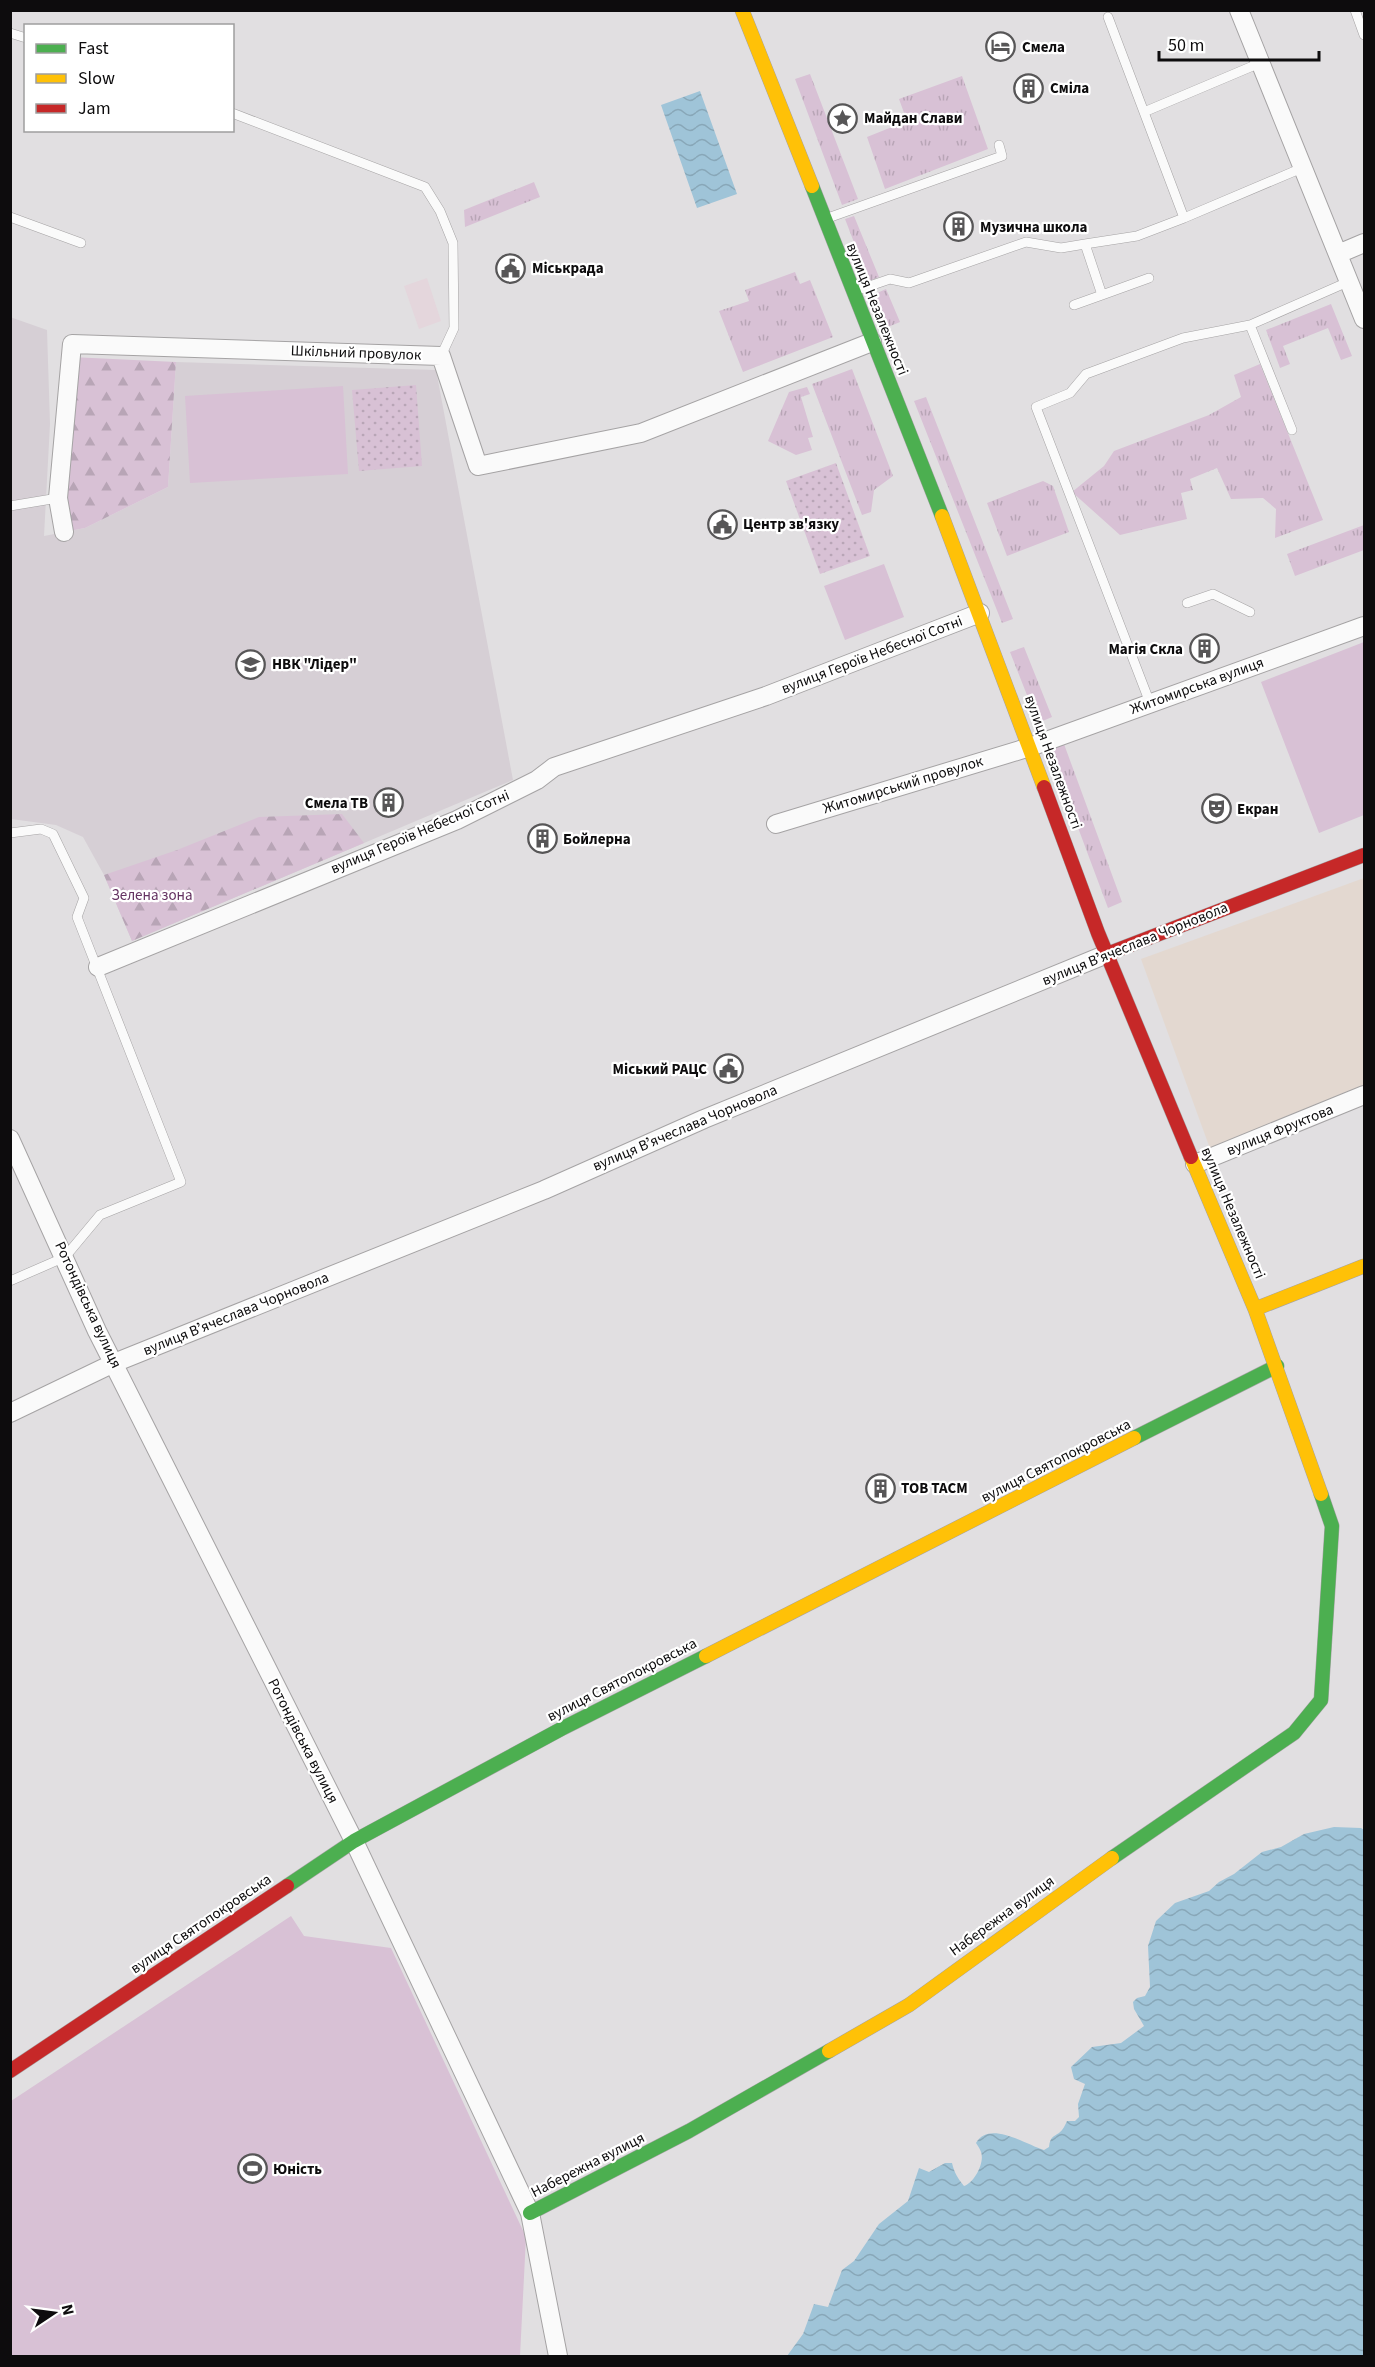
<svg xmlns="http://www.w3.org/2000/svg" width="1375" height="2367" viewBox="0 0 1375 2367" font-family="'Source Sans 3',sans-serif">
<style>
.commercial{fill:#e3d8d0}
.industrial{fill:#e4d6dc}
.built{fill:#d6cfd5}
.grass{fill:url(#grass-tufts)}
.forest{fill:url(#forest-firs)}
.park{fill:url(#park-dots)}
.garden{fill:#d8c1d5}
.water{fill:url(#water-waves)}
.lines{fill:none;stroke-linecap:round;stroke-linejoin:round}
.lane-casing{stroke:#a5a3a4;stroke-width:10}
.street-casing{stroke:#a5a3a4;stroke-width:20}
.fast-casing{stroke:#a5a3a4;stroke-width:15}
.slow-casing{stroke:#a5a3a4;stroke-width:15}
.jam-casing{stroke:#a5a3a4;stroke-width:15}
.lane{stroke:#fafafa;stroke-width:9}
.street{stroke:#fafafa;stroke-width:18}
.fast{stroke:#4caf50;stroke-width:14}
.slow{stroke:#ffc107;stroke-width:14}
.jam{stroke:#c62828;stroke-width:14}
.labels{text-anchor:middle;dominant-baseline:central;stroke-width:4.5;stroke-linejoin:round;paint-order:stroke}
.poi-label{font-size:15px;font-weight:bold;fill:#0d0c0d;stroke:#fff;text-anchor:start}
.street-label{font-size:15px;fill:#0d0c0d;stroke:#fff}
.park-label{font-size:15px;fill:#643261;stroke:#fff}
</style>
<defs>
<pattern id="grass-tufts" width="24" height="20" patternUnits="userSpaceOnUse" patternTransform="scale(1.5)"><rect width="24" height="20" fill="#d8c1d5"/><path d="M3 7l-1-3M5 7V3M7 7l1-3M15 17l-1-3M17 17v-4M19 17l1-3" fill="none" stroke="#b8a5b6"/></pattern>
<pattern id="forest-firs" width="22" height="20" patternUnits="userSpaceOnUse" patternTransform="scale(1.5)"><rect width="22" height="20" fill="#d8c1d5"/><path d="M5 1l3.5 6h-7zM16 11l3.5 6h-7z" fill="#b8a5b6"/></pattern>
<pattern id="park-dots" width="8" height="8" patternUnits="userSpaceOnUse" patternTransform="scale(1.5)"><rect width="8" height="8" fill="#d8c1d5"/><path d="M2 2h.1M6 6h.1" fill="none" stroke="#b8a5b6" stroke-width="1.8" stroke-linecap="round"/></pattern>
<pattern id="water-waves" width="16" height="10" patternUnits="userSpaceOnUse" patternTransform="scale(1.5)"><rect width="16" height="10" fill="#9fc4d8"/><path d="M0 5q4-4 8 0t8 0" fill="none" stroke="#88a7b8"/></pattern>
</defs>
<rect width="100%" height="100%" fill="#e1dfe1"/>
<!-- commercial -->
<path class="commercial" d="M1364,878V1104L1216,1165L1141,959Z"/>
<!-- industrial -->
<path class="industrial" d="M427,278L441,321L419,329L404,286Z"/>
<!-- built -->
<path class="built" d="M10,317L47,330L50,424L44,536L85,528L168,487L176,362L436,370L513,780L132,941L104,875L83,837L56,825L11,819Z"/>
<!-- grass -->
<path class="grass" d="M810,74L858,199L842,205L795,79Z
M962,76L988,149L885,189L867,137L907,121L899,99Z
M534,182L540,197L465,227L464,210Z
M854,216L879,277L869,281L845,219Z
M795,272L800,284L810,280L833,337L743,372L719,311L749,301L745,290Z
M886,289L900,322L888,327L875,294Z
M1331,304L1352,356L1341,360L1328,328L1283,346L1290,364L1280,368L1266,330Z
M1260,364L1323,520L1275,538L1276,509L1263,498L1231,499L1217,468L1190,479L1193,490L1181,493L1187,519L1120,535L1072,492L1104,466L1114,451L1209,415L1241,397L1234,375Z
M852,369L893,476L874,490L871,512L862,515L812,384Z
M807,387L810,394L801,397L813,437L808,438L812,450L796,455L768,441L789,392Z
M926,397L1013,619L1002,623L914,401Z
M1043,481L1053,486L1069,532L1007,556L987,503Z
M1364,525V550L1295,576L1287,554Z
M1024,647L1052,717L1038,723L1010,652Z
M1064,744L1122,902L1108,908L1049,750Z"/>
<!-- forest -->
<path class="forest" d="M71,357L176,362L168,487L85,528L64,532Z
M342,814L364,843L132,941L104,875L177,850L259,817Z"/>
<!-- park -->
<path class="park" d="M416,385L422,466L359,471L352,390Z
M836,463L870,556L820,574L786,481Z"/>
<!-- garden -->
<path class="garden" d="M343,386L348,474L190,483L185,396Z
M884,564L904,617L845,640L824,586Z
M1364,642V815L1319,833L1261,682Z
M291,1916L304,1936L391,1948L526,2237L520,2356H11V2101Z"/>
<!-- water -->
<path class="water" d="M700,91L737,194L697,208L661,105Z
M1334,1827L1361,1828L1364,1830V2356H787L803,2334L814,2304L828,2307L842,2270L854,2261L879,2224L908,2201L919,2168L929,2172L945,2163H952C954,2172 958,2179 964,2186C974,2183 985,2163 981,2152C980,2149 978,2146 976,2143C989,2120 1025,2144 1044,2150L1049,2147C1050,2137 1053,2137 1059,2133C1063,2130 1065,2125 1067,2121H1075L1079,2117L1078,2104L1085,2084L1074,2079L1071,2067L1092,2047L1121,2043L1144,2026L1134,2009L1133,2002L1137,1998L1145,1996L1150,1987L1148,1946L1156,1921L1175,1903L1209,1891L1219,1882L1234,1874L1262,1852L1281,1847L1304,1834Z"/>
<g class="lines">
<defs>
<path id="lane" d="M1355,10L1364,35
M1108,17L1184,218L1302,168
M10,33L26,38
M1144,112L1260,63
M232,113L425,187L440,211L453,243L454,328L441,356
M10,217L81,243
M825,219L1002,156L999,145
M1085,244L1102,295L1149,278
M855,291L890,279L909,283L1026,242L1061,248L1085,244L1137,236L1184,218
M1074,305L1102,295
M1292,430L1250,325L1350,281
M10,506L58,498
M1187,603L1213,594L1250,612
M1150,703L1036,407L1070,393L1086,374L1183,338L1250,325
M10,833L41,829L53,834L84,898L77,917L181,1182L100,1215L65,1257L10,1281"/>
<path id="street" d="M1239,10L1364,319
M1338,254L1364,243
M64,532L58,498L72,344L441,356L478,466L641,433L872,342
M776,824L1030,747L1364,626
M98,967L457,820L537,780L554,767L766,696L980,613
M10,1139L97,1331L354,1841L530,2213L558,2356
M1195,1164L1364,1095
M10,1413L114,1363L544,1190L704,1119L1107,954"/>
<path id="fast" d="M812,186L942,516
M1134,1438L1277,1366
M1112,1858L1294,1733L1321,1700L1332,1526L1321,1494
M287,1886L354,1841L563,1728L706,1656
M530,2213L689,2131L829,2051"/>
<path id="slow" d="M742,10L812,186
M942,516L1044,787
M1191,1157L1255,1309L1321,1494
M1255,1309L1364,1266
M706,1656L1134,1438
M829,2051L909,2005L1112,1858"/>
<path id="jam" d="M1044,787L1098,933L1191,1157
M1107,954L1364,855
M10,2071L287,1886"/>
</defs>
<!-- lane casing -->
<use href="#lane" class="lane-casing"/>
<!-- street casing -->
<use href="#street" class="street-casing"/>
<!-- fast casing -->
<use href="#fast" class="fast-casing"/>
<!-- slow casing -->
<use href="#slow" class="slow-casing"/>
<!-- jam casing -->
<use href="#jam" class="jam-casing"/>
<!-- lane -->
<use href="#lane" class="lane"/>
<!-- street -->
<use href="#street" class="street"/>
<!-- fast -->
<use href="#fast" class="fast"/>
<!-- slow -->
<use href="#slow" class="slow"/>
<!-- jam -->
<use href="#jam" class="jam"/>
</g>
<!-- icons -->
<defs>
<symbol id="hotel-ring" viewBox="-11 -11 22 22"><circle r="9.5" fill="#fff" stroke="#575657" stroke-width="1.5"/><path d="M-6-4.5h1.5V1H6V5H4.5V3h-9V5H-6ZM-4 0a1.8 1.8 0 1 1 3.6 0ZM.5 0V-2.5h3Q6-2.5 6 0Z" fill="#575657"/></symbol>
<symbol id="building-ring" viewBox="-11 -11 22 22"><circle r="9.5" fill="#fff" stroke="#575657" stroke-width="1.5"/><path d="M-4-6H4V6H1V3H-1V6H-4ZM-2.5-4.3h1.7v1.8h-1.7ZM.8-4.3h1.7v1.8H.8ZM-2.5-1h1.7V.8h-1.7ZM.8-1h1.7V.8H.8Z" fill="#575657"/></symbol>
<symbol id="sight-ring" viewBox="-11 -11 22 22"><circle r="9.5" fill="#fff" stroke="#575657" stroke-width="1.5"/><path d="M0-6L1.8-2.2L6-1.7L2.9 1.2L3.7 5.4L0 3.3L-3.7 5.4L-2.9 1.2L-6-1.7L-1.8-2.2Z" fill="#575657"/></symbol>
<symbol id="civic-ring" viewBox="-11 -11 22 22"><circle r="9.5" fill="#fff" stroke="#575657" stroke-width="1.5"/><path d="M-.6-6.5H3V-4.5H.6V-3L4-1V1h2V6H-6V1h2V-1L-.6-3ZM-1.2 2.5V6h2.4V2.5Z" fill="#575657"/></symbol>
<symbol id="school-ring" viewBox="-11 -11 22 22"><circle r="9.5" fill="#fff" stroke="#575657" stroke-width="1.5"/><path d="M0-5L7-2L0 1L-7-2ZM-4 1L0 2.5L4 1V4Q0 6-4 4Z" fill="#575657"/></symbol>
<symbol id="theatre-ring" viewBox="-11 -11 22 22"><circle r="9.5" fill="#fff" stroke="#575657" stroke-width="1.5"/><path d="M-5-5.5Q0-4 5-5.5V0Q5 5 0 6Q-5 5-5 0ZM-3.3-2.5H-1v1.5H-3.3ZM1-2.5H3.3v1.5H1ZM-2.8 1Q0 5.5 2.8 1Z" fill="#575657"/></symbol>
<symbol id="stadium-ring" viewBox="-11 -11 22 22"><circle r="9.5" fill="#fff" stroke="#575657" stroke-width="1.5"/><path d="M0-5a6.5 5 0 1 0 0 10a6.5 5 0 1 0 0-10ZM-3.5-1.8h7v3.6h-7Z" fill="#575657"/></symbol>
</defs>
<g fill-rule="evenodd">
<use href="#hotel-ring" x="984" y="30" width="33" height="33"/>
<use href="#building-ring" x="1012" y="72" width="33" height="33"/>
<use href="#sight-ring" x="826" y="102" width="33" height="33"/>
<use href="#building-ring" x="942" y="210" width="33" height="33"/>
<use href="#civic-ring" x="494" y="252" width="33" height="33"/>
<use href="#civic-ring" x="706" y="508" width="33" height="33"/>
<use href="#building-ring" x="1188" y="632" width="33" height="33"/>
<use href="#school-ring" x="234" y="648" width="33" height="33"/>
<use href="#building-ring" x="372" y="786" width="33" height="33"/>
<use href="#theatre-ring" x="1200" y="792" width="33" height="33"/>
<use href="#building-ring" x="526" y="822" width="33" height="33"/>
<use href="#civic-ring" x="712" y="1052" width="33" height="33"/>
<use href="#building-ring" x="864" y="1472" width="33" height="33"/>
<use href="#stadium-ring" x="236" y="2152" width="33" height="33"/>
</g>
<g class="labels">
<!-- poi labels -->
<g class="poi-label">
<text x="1022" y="47">Смела</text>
<text x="1050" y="88">Сміла</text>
<text x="864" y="118">Майдан Слави</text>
<text x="980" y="227">Музична школа</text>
<text x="532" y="268">Міськрада</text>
<text x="743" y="524">Центр зв'язку</text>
<text x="1183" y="649" text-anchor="end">Магія Скла</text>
<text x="272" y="664">НВК "Лідер"</text>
<text x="368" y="803" text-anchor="end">Смела ТВ</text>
<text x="1237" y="809">Екран</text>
<text x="563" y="839">Бойлерна</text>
<text x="707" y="1069" text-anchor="end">Міський РАЦС</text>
<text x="901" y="1488">ТОВ ТАСМ</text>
<text x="273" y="2169">Юність</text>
</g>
<!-- street labels -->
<g class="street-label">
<text transform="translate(877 309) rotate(68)">вулиця Незалежності</text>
<text transform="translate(356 353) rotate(2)">Шкільний провулок</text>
<text transform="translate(872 655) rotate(-21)">вулиця Героїв Небесної Сотні</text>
<text transform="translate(1197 686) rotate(-20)">Житомирська вулиця</text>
<text transform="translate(1053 762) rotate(70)">вулиця Незалежності</text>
<text transform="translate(903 785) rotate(-17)">Житомирський провулок</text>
<text transform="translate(420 832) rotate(-23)">вулиця Героїв Небесної Сотні</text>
<text transform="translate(1135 944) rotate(-22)">вулиця Вʼячеслава Чорновола</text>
<text transform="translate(685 1128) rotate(-23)">вулиця Вʼячеслава Чорновола</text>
<text transform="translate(1280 1130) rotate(-22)">вулиця Фруктова</text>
<text transform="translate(1233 1213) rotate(67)">вулиця Незалежності</text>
<text transform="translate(88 1305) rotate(65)">Ротондівська вулиця</text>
<text transform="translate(236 1314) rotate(-22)">вулиця Вʼячеслава Чорновола</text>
<text transform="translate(1056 1461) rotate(-27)">вулиця Святопокровська</text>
<text transform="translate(622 1680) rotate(-27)">вулиця Святопокровська</text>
<text transform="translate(303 1741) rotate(63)">Ротондівська вулиця</text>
<text transform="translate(1002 1916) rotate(-36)">Набережна вулиця</text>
<text transform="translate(201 1924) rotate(-34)">вулиця Святопокровська</text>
<text transform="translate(588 2165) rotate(-27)">Набережна вулиця</text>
</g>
<!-- park labels -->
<g class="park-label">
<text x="152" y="895">Зелена зона</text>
</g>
</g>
<!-- border -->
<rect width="1375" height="2367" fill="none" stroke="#0d0c0d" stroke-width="24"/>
<!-- legend -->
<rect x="24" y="24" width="210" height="108" fill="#ffffff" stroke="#9e9e9e" stroke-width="1.5"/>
<rect x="36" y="44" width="30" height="9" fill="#4caf50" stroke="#9e9e9e" stroke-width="1.5"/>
<text x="78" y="54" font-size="18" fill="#0d0c0d">Fast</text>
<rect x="36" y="74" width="30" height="9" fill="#ffc107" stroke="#9e9e9e" stroke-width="1.5"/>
<text x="78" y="84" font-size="18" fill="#0d0c0d">Slow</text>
<rect x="36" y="104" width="30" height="9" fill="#c62828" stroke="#9e9e9e" stroke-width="1.5"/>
<text x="78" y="114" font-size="18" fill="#0d0c0d">Jam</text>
<!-- north arrow -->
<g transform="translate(54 2313) rotate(77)" stroke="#ffffff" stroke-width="4.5" paint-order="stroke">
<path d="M0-4.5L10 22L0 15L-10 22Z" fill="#0d0c0d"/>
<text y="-9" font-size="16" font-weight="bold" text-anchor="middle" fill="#0d0c0d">N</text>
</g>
<!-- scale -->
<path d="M1159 51v9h160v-9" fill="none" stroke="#0d0c0d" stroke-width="3"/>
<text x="1168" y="51" font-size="18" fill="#0d0c0d" stroke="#ffffff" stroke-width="4.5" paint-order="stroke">50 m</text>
</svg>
